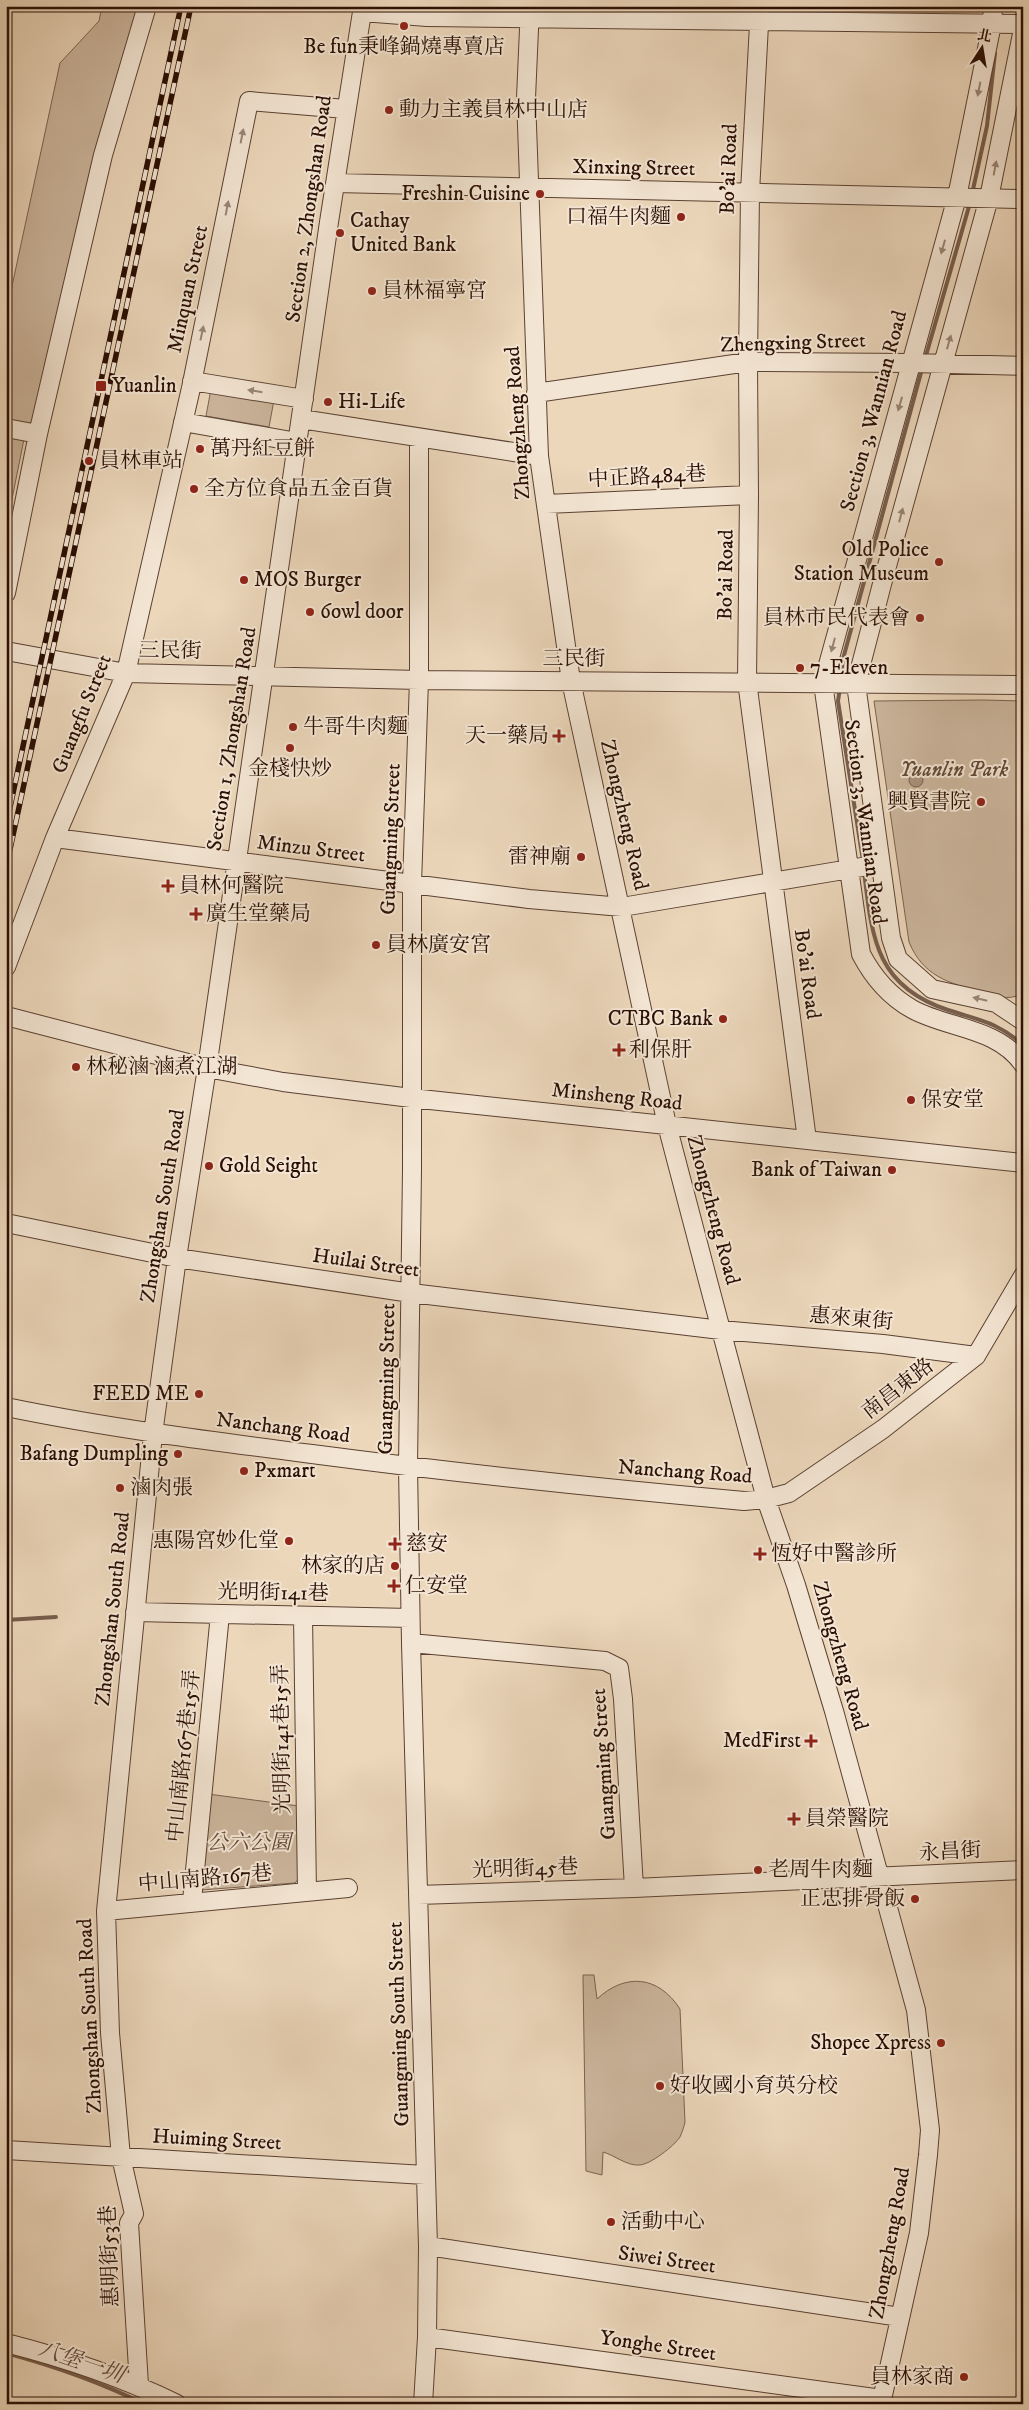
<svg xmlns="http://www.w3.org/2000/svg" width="1029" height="2410" viewBox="0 0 1029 2410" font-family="'IM FELL DW Pica','Noto Serif TC',serif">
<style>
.green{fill:#cbb59c;stroke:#7b6250}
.water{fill:#aa937d;stroke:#775e4d}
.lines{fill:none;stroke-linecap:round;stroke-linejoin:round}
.stream{stroke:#775e4d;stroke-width:4}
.minor-casing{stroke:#5b4132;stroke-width:20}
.minor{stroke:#f3e5d3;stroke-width:18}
.rail-casing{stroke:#2b0f04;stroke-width:5.5}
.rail{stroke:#f3e5d3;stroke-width:4;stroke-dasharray:11;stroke-linecap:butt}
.oneway{fill:#998576}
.poi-dot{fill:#8f2418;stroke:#f3e5d3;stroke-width:2}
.labels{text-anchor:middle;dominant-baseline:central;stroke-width:4;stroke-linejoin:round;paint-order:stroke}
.poi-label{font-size:21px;fill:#2b0f04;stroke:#f3e5d3;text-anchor:start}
.street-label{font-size:21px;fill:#2b0f04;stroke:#f3e5d3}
.park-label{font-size:21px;font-style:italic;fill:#634939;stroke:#f3e5d3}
.water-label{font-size:22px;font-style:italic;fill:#644a3a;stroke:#f3e5d3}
</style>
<rect width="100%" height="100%" fill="#ecd7bb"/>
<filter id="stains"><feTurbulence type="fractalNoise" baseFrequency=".004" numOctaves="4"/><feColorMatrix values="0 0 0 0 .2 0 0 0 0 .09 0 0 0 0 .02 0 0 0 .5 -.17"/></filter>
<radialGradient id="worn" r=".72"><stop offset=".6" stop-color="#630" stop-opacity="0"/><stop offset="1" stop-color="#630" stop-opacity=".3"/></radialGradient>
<!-- green -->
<path class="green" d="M102,6H139L34,423L24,428L6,423V314L60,63L99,21Z
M211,389L274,400L269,427L206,416Z
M6,435L24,439L6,529Z
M983,700L1023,701V994C1005,1001 1000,996 982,992C948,983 923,976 909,942L874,701Z
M208,1794L299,1806L300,1877L295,1883L201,1890Z
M583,1975H594L597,1999C625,1973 658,1975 680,2009L685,2122C684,2127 682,2132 680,2137C674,2146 650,2165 639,2165C627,2166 614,2155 603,2152L602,2175L586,2171Z"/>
<!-- water -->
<path class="water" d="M909 780a7 7 0 1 1 14 0a7 7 0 1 1-14 0Z"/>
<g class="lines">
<!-- stream -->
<path class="stream" d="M972,194L987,126L995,53
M925,359L970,203
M841,678L843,659L922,369
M840,688L838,701L863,861
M864,871C872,937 875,986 948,1010C978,1020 998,1022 1023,1045
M6,1620L56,1617
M6,2353C54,2366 100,2382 144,2404"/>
<defs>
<path id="minor" d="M530,6L526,98L539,456L571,681L667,1125L708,1281L766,1499L796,1585L834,1711L916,2010L930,2130L928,2155L919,2233L881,2404
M760,6L750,192L748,362L749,495L747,681L807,1140
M993,6L992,24L957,197L823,683L861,954C873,977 889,996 912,1009C948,1029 997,1027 1023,1064
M362,12L427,17L1023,24
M1023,29L989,198L882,584L856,684L891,938L898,959L932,989L996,1003L1023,1021
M335,183L1023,199
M192,381L304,399
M536,393L748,362L911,363L1023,366
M301,419L539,456
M183,422L297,442
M6,428L38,434
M419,438V680L412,884V1169L408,1466L411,1643L605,1661L619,1668L623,1699L634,1888L1023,1870
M546,504L749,495
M6,593L38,434L103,155L147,6
M6,651L126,673L419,680L1023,685
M55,838L529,899L622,907L880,864
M6,967L55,838L126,673L191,388L249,101L346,109
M6,1016L207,1068L283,1082L411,1098L1023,1163
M6,1223L177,1258L411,1293L721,1330L883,1344L976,1356
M6,1407C108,1428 210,1441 312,1454C456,1473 600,1488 744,1501L766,1499L789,1493L883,1429L976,1356L1023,1276
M135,1612L410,1618
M303,1616L307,1892
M411,1643L428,2246L427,2337L423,2404
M418,1895L634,1888
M192,1901L220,1614
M106,1911L348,1888
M6,2150L425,2175
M428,2246L900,2317
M427,2337L882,2399
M6,2343C65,2358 122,2377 177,2404
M139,2385L129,2223L134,2214L121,2157L110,2033L106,1911L153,1434L177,1258L207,1068L329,222L362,12L365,6"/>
</defs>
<!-- minor casing -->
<use href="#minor" class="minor-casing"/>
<!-- minor -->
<use href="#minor" class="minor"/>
<defs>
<path id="rail" d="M6,826L181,6
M6,868L191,6"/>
</defs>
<!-- rail casing -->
<use href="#rail" class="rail-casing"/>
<!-- rail -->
<use href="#rail" class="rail"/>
</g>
<!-- one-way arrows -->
<defs><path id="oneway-solid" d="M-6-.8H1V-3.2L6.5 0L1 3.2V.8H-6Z" transform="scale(1.25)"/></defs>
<g class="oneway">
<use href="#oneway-solid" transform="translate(979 89) rotate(101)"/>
<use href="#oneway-solid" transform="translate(242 136) rotate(-79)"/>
<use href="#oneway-solid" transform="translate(995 168) rotate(-79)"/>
<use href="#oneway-solid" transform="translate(227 208) rotate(-79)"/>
<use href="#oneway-solid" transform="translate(943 247) rotate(106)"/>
<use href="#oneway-solid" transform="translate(202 333) rotate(-78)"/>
<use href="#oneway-solid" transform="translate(949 342) rotate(-74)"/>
<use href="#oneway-solid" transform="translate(255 391) rotate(-171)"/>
<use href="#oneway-solid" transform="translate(900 404) rotate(106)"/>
<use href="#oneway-solid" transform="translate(901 515) rotate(-75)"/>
<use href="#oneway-solid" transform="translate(833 645) rotate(105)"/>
<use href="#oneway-solid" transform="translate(980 999) rotate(-167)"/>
</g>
<!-- markers -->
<g class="poi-dot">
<circle cx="404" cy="26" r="5"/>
<circle cx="389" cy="110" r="5"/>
<circle cx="540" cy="194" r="5"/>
<circle cx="681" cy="217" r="5"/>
<circle cx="340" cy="233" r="5"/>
<circle cx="372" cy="291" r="5"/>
<rect x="95" y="380" width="12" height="12" rx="2.5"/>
<circle cx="328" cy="402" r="5"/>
<circle cx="200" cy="449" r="5"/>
<circle cx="89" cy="461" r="5"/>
<circle cx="194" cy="489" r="5"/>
<circle cx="939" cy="562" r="5"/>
<circle cx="244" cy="580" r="5"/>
<circle cx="310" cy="612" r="5"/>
<circle cx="920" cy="618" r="5"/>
<circle cx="800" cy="668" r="5"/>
<circle cx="293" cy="727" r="5"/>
<path d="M556.5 728.5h5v5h5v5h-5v5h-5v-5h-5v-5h5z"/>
<circle cx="290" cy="748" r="5"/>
<circle cx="981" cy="802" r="5"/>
<circle cx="581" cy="857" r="5"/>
<path d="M165.5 878.5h5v5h5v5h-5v5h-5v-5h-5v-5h5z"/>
<path d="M193.5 906.5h5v5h5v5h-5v5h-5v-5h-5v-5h5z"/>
<circle cx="376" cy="945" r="5"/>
<circle cx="723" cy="1019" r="5"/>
<path d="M616.5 1042.5h5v5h5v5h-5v5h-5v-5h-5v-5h5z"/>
<circle cx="76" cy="1067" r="5"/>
<circle cx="911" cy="1100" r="5"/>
<circle cx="209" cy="1166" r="5"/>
<circle cx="892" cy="1170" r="5"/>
<circle cx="199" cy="1394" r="5"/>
<circle cx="178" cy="1454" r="5"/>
<circle cx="244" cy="1471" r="5"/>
<circle cx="120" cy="1488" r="5"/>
<circle cx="289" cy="1541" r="5"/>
<path d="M392.5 1536.5h5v5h5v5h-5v5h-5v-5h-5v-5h5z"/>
<path d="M757.5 1546.5h5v5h5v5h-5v5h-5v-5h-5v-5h5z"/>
<circle cx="395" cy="1566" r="5"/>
<path d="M391.5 1578.5h5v5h5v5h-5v5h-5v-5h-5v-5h5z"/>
<path d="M808.5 1733.5h5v5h5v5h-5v5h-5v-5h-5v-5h5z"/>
<path d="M791.5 1811.5h5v5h5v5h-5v5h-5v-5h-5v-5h5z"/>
<circle cx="758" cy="1870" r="5"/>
<circle cx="915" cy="1899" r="5"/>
<circle cx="941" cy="2043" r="5"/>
<circle cx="660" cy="2086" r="5"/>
<circle cx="611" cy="2222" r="5"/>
<circle cx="964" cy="2377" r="5"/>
</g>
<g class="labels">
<!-- poi labels -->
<g class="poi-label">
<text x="404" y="47" text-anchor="middle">Be fun秉峰鍋燒專賣店</text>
<text x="399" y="110">動力主義員林中山店</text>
<text x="530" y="194" text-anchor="end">Freshin Cuisine</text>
<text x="671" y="217" text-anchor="end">口福牛肉麵</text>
<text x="350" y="221">Cathay<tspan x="350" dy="24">United Bank</tspan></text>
<text x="382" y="291">員林福寧宮</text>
<text x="112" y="386">Yuanlin</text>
<text x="338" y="402">Hi-Life</text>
<text x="210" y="449">萬丹紅豆餅</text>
<text x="99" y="461">員林車站</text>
<text x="204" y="489">全方位食品五金百貨</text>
<text x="929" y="550" text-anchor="end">Old Police<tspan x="929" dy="24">Station Museum</tspan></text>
<text x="254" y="580">MOS Burger</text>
<text x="320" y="612">6owl door</text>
<text x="910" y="618" text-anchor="end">員林市民代表會</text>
<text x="810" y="668">7-Eleven</text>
<text x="303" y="727">牛哥牛肉麵</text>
<text x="549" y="736" text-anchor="end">天一藥局</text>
<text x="290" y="769" text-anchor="middle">金棧快炒</text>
<text x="971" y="802" text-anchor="end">興賢書院</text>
<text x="571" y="857" text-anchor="end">雷神廟</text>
<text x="179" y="886">員林何醫院</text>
<text x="206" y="914">廣生堂藥局</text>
<text x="386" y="945">員林廣安宮</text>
<text x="713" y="1019" text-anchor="end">CTBC Bank</text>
<text x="629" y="1050">利保肝</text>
<text x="86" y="1067">林秘滷 滷煮江湖</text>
<text x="921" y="1100">保安堂</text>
<text x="219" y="1166">Gold Seight</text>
<text x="882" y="1170" text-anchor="end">Bank of Taiwan</text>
<text x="189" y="1394" text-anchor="end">FEED ME</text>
<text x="168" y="1454" text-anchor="end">Bafang Dumpling</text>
<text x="254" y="1471">Pxmart</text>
<text x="130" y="1488">滷肉張</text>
<text x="279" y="1541" text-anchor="end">惠陽宮妙化堂</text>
<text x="406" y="1544">慈安</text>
<text x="771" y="1554">恆好中醫診所</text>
<text x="385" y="1566" text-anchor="end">林家的店</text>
<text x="405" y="1586">仁安堂</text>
<text x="801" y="1741" text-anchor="end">MedFirst</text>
<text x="805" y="1819">員榮醫院</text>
<text x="768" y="1870">老周牛肉麵</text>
<text x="905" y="1899" text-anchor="end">正忠排骨飯</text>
<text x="931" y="2043" text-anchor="end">Shopee Xpress</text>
<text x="670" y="2086">好收國小育英分校</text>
<text x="621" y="2222">活動中心</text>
<text x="954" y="2377" text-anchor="end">員林家商</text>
</g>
<!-- street labels -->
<g class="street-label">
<text transform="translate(634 168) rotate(1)">Xinxing Street</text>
<text transform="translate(729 169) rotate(-88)">Bo'ai Road</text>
<text transform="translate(309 209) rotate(-82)">Section 2, Zhongshan Road</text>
<text transform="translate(188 289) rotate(-78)">Minquan Street</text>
<text transform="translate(793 343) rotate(-2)">Zhengxing Street</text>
<text transform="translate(874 411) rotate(-75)">Section 3, Wannian Road</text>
<text transform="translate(518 423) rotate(-94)">Zhongzheng Road</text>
<text transform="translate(647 477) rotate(-3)">中正路484巷</text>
<text transform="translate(726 575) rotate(-89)">Bo'ai Road</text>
<text transform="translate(170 651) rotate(1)">三民街</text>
<text x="574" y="659">三民街</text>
<text transform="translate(82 714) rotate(-68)">Guangfu Street</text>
<text transform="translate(232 739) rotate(-81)">Section 1, Zhongshan Road</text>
<text transform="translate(624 815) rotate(77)">Zhongzheng Road</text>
<text transform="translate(865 822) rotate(82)">Section 3, Wannian Road</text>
<text transform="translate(391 839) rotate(-88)">Guangming Street</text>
<text transform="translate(311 849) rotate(7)">Minzu Street</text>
<text transform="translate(807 974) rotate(82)">Bo'ai Road</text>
<text transform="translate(617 1097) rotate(6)">Minsheng Road</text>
<text transform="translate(163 1206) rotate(-81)">Zhongshan South Road</text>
<text transform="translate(713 1210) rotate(75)">Zhongzheng Road</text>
<text transform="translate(366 1263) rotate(8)">Huilai Street</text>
<text transform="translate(851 1319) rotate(5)">惠來東街</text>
<text transform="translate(387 1379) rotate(-89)">Guangming Street</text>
<text transform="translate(898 1389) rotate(-38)">南昌東路</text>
<text transform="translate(283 1428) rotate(7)">Nanchang Road</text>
<text transform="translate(685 1472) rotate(4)">Nanchang Road</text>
<text transform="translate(273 1593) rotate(1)">光明街141巷</text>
<text transform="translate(113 1609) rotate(-84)">Zhongshan South Road</text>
<text transform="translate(840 1656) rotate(74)">Zhongzheng Road</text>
<text transform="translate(282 1739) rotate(-91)">光明街141巷15弄</text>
<text transform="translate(184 1756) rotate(-84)">中山南路167巷15弄</text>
<text transform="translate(604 1764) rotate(-94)">Guangming Street</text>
<text transform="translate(950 1852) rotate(-3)">永昌街</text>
<text transform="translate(525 1869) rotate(-2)">光明街45巷</text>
<text transform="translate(205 1879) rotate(-5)">中山南路167巷</text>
<text transform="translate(90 2016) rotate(-93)">Zhongshan South Road</text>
<text transform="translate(399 2024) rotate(-92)">Guangming South Street</text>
<text transform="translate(217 2140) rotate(3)">Huiming Street</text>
<text transform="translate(890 2243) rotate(-80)">Zhongzheng Road</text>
<text transform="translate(110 2256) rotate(-92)">惠明街53巷</text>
<text transform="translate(667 2260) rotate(8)">Siwei Street</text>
<text transform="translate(658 2346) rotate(8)">Yonghe Street</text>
</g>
<!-- park labels -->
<g class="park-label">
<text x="954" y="770">Yuanlin Park</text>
<text x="249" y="1843">公六公園</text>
</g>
<!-- water labels -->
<g class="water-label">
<text transform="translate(81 2362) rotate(19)">八堡一圳</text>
</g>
</g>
<!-- margin -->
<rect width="1029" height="2410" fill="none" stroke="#ecd7bb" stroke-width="25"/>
<rect x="8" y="8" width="1014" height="2395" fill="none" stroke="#2b0f04" stroke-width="2.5"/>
<rect x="12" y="12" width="1004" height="2385" fill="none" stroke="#2b0f04"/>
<!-- north arrow -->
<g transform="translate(982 48) rotate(12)" stroke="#f3e5d3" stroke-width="4" paint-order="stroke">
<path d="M0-4L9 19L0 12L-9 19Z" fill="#2b0f04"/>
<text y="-8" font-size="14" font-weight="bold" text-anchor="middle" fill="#2b0f04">北</text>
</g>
<rect width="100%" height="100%" filter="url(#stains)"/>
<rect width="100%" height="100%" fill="url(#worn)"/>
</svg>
